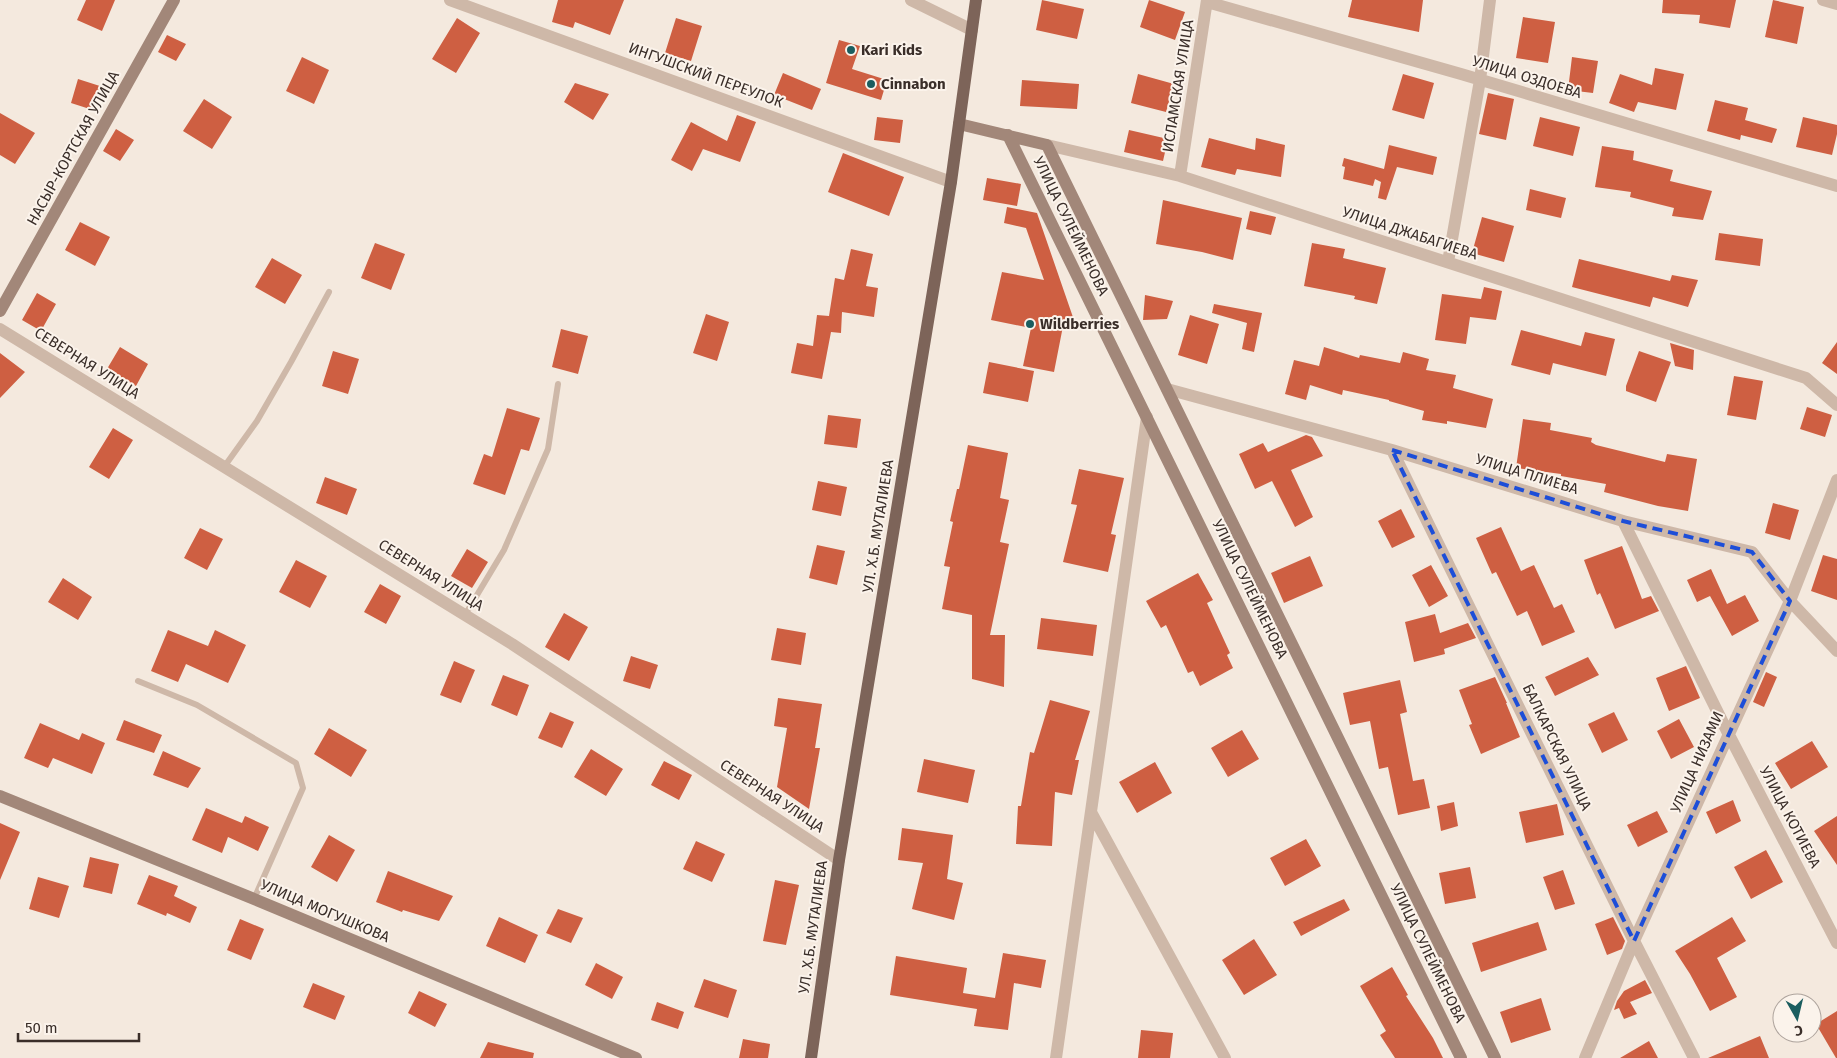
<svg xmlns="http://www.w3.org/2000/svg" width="1837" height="1058" viewBox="0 0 1837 1058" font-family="'Fira Sans',sans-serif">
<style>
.building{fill:#ce5f42}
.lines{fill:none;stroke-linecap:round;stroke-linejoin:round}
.lane{stroke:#ceb8a8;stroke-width:6}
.street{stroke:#ceb8a8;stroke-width:12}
.secondary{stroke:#a28779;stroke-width:12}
.primary{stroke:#7d6459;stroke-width:12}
.marked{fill:none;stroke:#1d4ed8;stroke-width:4;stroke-dasharray:10 6;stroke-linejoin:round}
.poi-dot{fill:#1b5d5f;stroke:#fbf3eb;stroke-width:2}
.labels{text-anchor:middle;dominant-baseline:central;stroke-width:4;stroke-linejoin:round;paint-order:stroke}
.poi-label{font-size:15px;font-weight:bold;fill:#3a2e29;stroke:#fbf3eb;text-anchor:start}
.street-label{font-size:15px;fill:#3a2e29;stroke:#fbf3eb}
</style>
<rect width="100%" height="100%" fill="#f4e9de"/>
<!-- building -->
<path class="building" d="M86,0H115L102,31L77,20Z
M558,0H624L610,35L575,22L573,28L552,22Z
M1042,0L1084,9L1077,39L1036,30Z
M1149,0L1185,12L1175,40L1140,27Z
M1352,0H1423L1419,32L1348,17Z
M1663,0H1736L1730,28L1699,23L1700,15L1662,13Z
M1773,0L1804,7L1797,44L1765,37Z
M1523,17L1555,22L1548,63L1516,58Z
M457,18L480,33L456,73L432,59Z
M676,18L702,26L691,61L665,53Z
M167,35L186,44L176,61L158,52Z
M839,40L860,46L852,69L887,80L881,100L826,83Z
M302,57L329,70L314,104L286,91Z
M1572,57L1598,61L1593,93L1568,90Z
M1655,68L1684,74L1676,110L1638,102L1634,112L1609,103L1620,74L1652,85Z
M783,73L821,89L812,110L774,95Z
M1138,74L1174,84L1166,112L1131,103Z
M1403,74L1434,83L1424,119L1392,110Z
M78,79L103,87L96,111L71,103Z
M1022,80L1079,84L1077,109L1020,106Z
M575,83L609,94L593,120L564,102Z
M1488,93L1514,99L1506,140L1479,134Z
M204,99L232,117L212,149L183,131Z
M1715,100L1748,108L1745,120L1777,129L1772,143L1741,135L1740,140L1707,131Z
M0,113L35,133L15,164L0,155Z
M737,115L756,122L740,162L703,149L692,171L671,160L691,122L727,141Z
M877,117L903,120L900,143L874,140Z
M1540,117L1580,127L1573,156L1533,146Z
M1803,117L1837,125V134L1832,155L1796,147Z
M116,129L134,140L120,161L103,151Z
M1129,130L1168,139L1163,161L1124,152Z
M1209,138L1255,150L1256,138L1285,145L1281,177L1237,169L1235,175L1201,167Z
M1389,145L1437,157L1433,175L1397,167L1386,200L1378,198L1381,182L1375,179L1373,186L1343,179L1345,167L1342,166L1344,158L1384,169Z
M1602,146L1634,151L1633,160L1673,170L1670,181L1712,191L1703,220L1672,216L1674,208L1630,197L1631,192L1595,187Z
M843,153L904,177L889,216L828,192Z
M987,178L1021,184L1017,206L983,200Z
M1530,189L1566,198L1561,218L1526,210Z
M1163,200L1242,218L1233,260L1202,252L1156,244Z
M1007,207L1037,213L1075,323L1064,321L1054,372L1023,366L1031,328L991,320L1002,272L1044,280L1026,228L1004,223Z
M1250,211L1276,217L1271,235L1246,229Z
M1482,217L1514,226L1504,262L1472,253Z
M80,222L110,237L95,266L65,250Z
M1719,233L1763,239L1760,266L1715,260Z
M375,243L405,254L391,290L361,278Z
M1312,243L1345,249L1343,258L1386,268L1377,304L1354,299L1355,296L1304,286Z
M851,249L873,254L866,286L878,288L874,317L842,312L841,333L831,332L822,379L791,373L797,343L813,346L817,315L829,316L835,278L844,280Z
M272,258L302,275L285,304L255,287Z
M1579,259L1670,281L1672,275L1698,280L1688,307L1653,297L1650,307L1572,287Z
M1484,287L1502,291L1496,320L1470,317L1466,344L1435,340L1442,294L1481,299Z
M37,293L56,304L41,331L22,320Z
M1145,295L1173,301L1167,319L1143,320Z
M1214,304L1262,313L1254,352L1242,349L1247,323L1212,313Z
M706,314L729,322L717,361L693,353Z
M1190,315L1219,324L1207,364L1178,355Z
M561,329L588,336L578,374L552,367Z
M1521,330L1581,346L1585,332L1615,339L1606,376L1553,363L1550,375L1511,365Z
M1837,342V374L1822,363Z
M1670,343L1694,350L1693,370L1675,366Z
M120,347L148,364L136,386L107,369Z
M1324,347L1359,358L1360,355L1400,363L1403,352L1429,359L1426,370L1456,375L1453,388L1493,399L1486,428L1447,421V424L1422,420L1424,411L1389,401V400L1343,390L1342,395L1310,385L1306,400L1285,394L1294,360L1319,366Z
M333,351L359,359L348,394L322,386Z
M1639,351L1671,362L1656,402L1626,391V386Z
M0,353L25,372L0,398Z
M989,362L1034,371L1028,402L983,393Z
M1734,376L1763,381L1756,420L1727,415Z
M1807,407L1832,415L1825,437L1800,429Z
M507,408L540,418L529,451L521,449L505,495L473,484L484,454L492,457Z
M828,415L861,419L857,448L824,444Z
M1523,419L1551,423L1550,430L1592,438L1591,442L1596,445L1665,462L1667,454L1697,459L1688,511L1658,506L1604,492L1606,484L1561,476V474L1516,468Z
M113,428L133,440L109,479L89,467Z
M1306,435L1312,437L1323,456L1291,470L1313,517L1295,527L1272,481L1255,489L1239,454L1263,443L1268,452Z
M968,445L1008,453L1000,498L1009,500L1000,542L1009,544L990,635H1005L1004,687L972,679V615L942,609L950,567L944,566L953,522L950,521L957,489H959Z
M1079,469L1124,478L1111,534L1116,535L1108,572L1063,562L1077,505L1071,504Z
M325,477L357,489L347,515L316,503Z
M818,481L847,487L841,516L812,510Z
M1773,503L1799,510L1790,540L1765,533Z
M1401,509L1415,537L1392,548L1378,521Z
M1501,527L1521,571L1534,565L1554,608L1562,604L1575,632L1542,646L1527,611L1517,616L1496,572L1492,574L1476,538Z
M200,528L223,539L207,570L184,558Z
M817,545L845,551L837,585L809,578Z
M1622,546L1642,599L1651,596L1659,611L1615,629L1600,593L1597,595L1584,560Z
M467,549L488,562L472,588L451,576Z
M1823,555L1837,559V600L1811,591Z
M1310,556L1323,586L1284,603L1271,573Z
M296,560L327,576L310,608L279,592Z
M1431,565L1448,596L1429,607L1412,575Z
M1711,569L1727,604L1745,595L1759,621L1732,636L1710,596L1697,602L1687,580Z
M1198,573L1213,600L1207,603L1230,653L1227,655L1233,668L1200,686L1193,671L1188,673L1166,625L1161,628L1146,601Z
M63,578L92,597L78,620L48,602Z
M380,584L401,596L386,624L364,612Z
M564,613L588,627L569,661L545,647Z
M1435,614L1440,633L1468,623L1476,638L1444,649L1445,654L1414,662L1405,622Z
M1041,618L1097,625L1093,656L1037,649Z
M777,628L806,633L801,665L771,660Z
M168,630L208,646L215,630L246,645L228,683L186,664L178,682L151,671Z
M631,656L658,665L650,689L623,681Z
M1588,657L1599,675L1555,696L1545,677Z
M454,661L475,670L461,703L440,695Z
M1686,666L1700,698L1669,711L1656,678Z
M1766,672L1777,677L1764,707L1753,702Z
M503,675L529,685L517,716L491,705Z
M1495,677L1507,703H1506L1520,737L1481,754L1469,725L1472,724L1459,690Z
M1400,680L1407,712L1400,714L1413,781L1424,779L1430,808L1398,815L1388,767L1379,769L1370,721L1350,725L1343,693Z
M778,698L822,704L815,748H820L809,809L777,787L787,728L774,726Z
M1050,700L1090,711L1075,760H1079L1072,795L1055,792L1052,846L1016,844L1018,806H1021L1030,752L1034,753Z
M550,712L574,722L562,748L538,738Z
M1614,712L1628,740L1602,753L1588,724Z
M1679,719L1694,747L1671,759L1657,731Z
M124,720L162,735L154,753L116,740Z
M40,723L79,740L82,733L105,743L92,774L53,758L48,768L24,758Z
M329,728L367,750L351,777L314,754Z
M1242,730L1259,759L1228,777L1211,748Z
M1812,741L1828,767L1791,789L1775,763Z
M591,749L623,769L606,796L574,777Z
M163,751L201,768L188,788L153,775Z
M924,759L975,770L968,803L917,792Z
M664,761L692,775L679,800L651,785Z
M1155,762L1172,793L1137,813L1119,782Z
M1733,800L1741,821L1716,834L1706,812Z
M1454,802L1458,826L1441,831L1437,806Z
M1557,804L1564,835L1526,843L1519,812Z
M206,808L242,823L245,816L269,827L258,851L228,837L222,853L192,840Z
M1657,811L1668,832L1638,847L1627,825Z
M1837,816V865L1814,831Z
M0,823L20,832L0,880Z
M902,828L953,835L947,879L963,883L954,920L912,909L923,863L898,860Z
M329,835L355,850L337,882L311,867Z
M1306,839L1321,866L1285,886L1270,858Z
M696,841L725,854L712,882L683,869Z
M1766,850L1783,882L1751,899L1734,867Z
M90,857L119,864L112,894L83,887Z
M1470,867L1476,898L1445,904L1439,873Z
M1563,870L1575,904L1555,910L1543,877Z
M388,871L453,896L439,921L403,910L402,912L376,902Z
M149,875L178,886L174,896L197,907L190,923L167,913L166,916L137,904Z
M38,877L69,886L59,918L29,909Z
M775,880L799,885L786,945L763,941Z
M1344,899L1350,910L1301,936L1293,922Z
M558,909L583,918L571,943L546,933Z
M499,917L538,935L525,963L486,946Z
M1613,917L1625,941L1622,949L1607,955L1595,924Z
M1732,917L1746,941L1717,958L1737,997L1710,1011L1690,974L1675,951Z
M240,919L264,929L251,960L227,950Z
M1538,922L1547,950L1481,972L1472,943Z
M1254,939L1277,975L1244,995L1222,960Z
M1003,953L1046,960L1041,988L1014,983L1008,1030L974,1026L977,1009L890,995L896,956L967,968L963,993L995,998Z
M596,963L623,977L612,999L585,985Z
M1392,967L1408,995L1406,996L1433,1038L1443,1058H1395L1380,1035L1386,1031L1360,986Z
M704,979L737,990L728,1018L694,1007Z
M1645,980L1652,993L1630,1002L1637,1014L1624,1019L1619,1008L1614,1010L1617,1001L1624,991Z
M313,983L345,996L335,1020L303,1007Z
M419,991L447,1004L435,1027L408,1013Z
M1541,998L1551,1030L1511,1043L1500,1012Z
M657,1002L684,1012L678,1029L651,1020Z
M1837,1011V1058H1836L1816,1024Z
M1141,1030L1173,1033L1170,1058H1138Z
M1760,1036L1769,1058H1708Z
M743,1039L770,1044L768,1058H739Z
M1649,1041L1658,1058H1620Z
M488,1042L534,1053L533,1058H480Z"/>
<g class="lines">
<!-- lane -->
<path class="lane" d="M224,467L257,421L291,362L329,292
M465,615L504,550L548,449L558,384
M138,681L197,705L296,763L303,788L254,899"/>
<!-- street -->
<path class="street" d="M450,0L951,182
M911,0L972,30
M1823,0L1837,4
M1207,2L1461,74L1837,186
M1047,145L1180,176L1806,378L1837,405
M1180,176L1207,0
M1448,262L1480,80L1490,0
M0,329L512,644L839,860
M1167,389L1392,450L1623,521L1752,552L1790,601L1837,651
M1392,450L1634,941L1694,1058
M1623,521L1728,733L1837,943
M1091,812L1225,1058
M1056,1058L1147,417
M1585,1058L1634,941L1790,601L1837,480"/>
<!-- secondary -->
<path class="secondary" d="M959,124L1047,145L1495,1058
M1008,135L1461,1058
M0,311L174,0
M0,796L254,899L636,1058"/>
<!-- primary -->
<path class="primary" d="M811,1058L839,860L951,182L976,0"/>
</g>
<!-- marked area -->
<path class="marked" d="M1392,450L1623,521L1752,552L1790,601L1634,941Z"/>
<!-- markers -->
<g class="poi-dot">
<circle cx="851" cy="50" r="5"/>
<circle cx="871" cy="84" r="5"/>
<circle cx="1030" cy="324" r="5"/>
</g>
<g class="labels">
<!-- poi labels -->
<g class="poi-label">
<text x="861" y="50">Kari Kids</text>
<text x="881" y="84">Cinnabon</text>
<text x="1040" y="324">Wildberries</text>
</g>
<!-- street labels -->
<g class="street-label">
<text transform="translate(706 75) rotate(20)">ИНГУШСКИЙ ПЕРЕУЛОК</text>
<text transform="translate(1527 77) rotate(17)">УЛИЦА ОЗДОЕВА</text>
<text transform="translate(1178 86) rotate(-81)">ИСЛАМСКАЯ УЛИЦА</text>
<text transform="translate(73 148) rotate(-61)">НАСЫР-КОРТСКАЯ УЛИЦА</text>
<text transform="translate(1071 226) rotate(64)">УЛИЦА СУЛЕЙМЕНОВА</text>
<text transform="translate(1410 233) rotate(18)">УЛИЦА ДЖАБАГИЕВА</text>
<text transform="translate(87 363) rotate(32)">СЕВЕРНАЯ УЛИЦА</text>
<text transform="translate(1527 474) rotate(17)">УЛИЦА ПЛИЕВА</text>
<text transform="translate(878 526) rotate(-81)">УЛ. Х.Б. МУТАЛИЕВА</text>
<text transform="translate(431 575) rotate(32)">СЕВЕРНАЯ УЛИЦА</text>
<text transform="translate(1250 589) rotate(64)">УЛИЦА СУЛЕЙМЕНОВА</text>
<text transform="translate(1557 747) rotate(64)">БАЛКАРСКАЯ УЛИЦА</text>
<text transform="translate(1697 762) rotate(-66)">УЛИЦА НИЗАМИ</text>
<text transform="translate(772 796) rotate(33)">СЕВЕРНАЯ УЛИЦА</text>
<text transform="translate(1790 817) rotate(62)">УЛИЦА КОТИЕВА</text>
<text transform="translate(325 911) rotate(23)">УЛИЦА МОГУШКОВА</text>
<text transform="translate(813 927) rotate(-82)">УЛ. Х.Б. МУТАЛИЕВА</text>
<text transform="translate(1428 953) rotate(64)">УЛИЦА СУЛЕЙМЕНОВА</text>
</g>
</g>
<!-- north arrow -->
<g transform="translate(1797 1018) rotate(172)"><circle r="24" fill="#fbf3eb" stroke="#aea49d"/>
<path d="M0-4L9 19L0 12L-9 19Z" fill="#1b5d5f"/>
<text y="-8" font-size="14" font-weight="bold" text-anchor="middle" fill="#3a2e29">С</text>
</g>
<!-- scale -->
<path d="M18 1033v8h121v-8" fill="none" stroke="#3a2e29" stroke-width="2.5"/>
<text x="25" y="1033" font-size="15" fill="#3a2e29" stroke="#fbf3eb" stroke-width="4" paint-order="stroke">50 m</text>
</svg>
